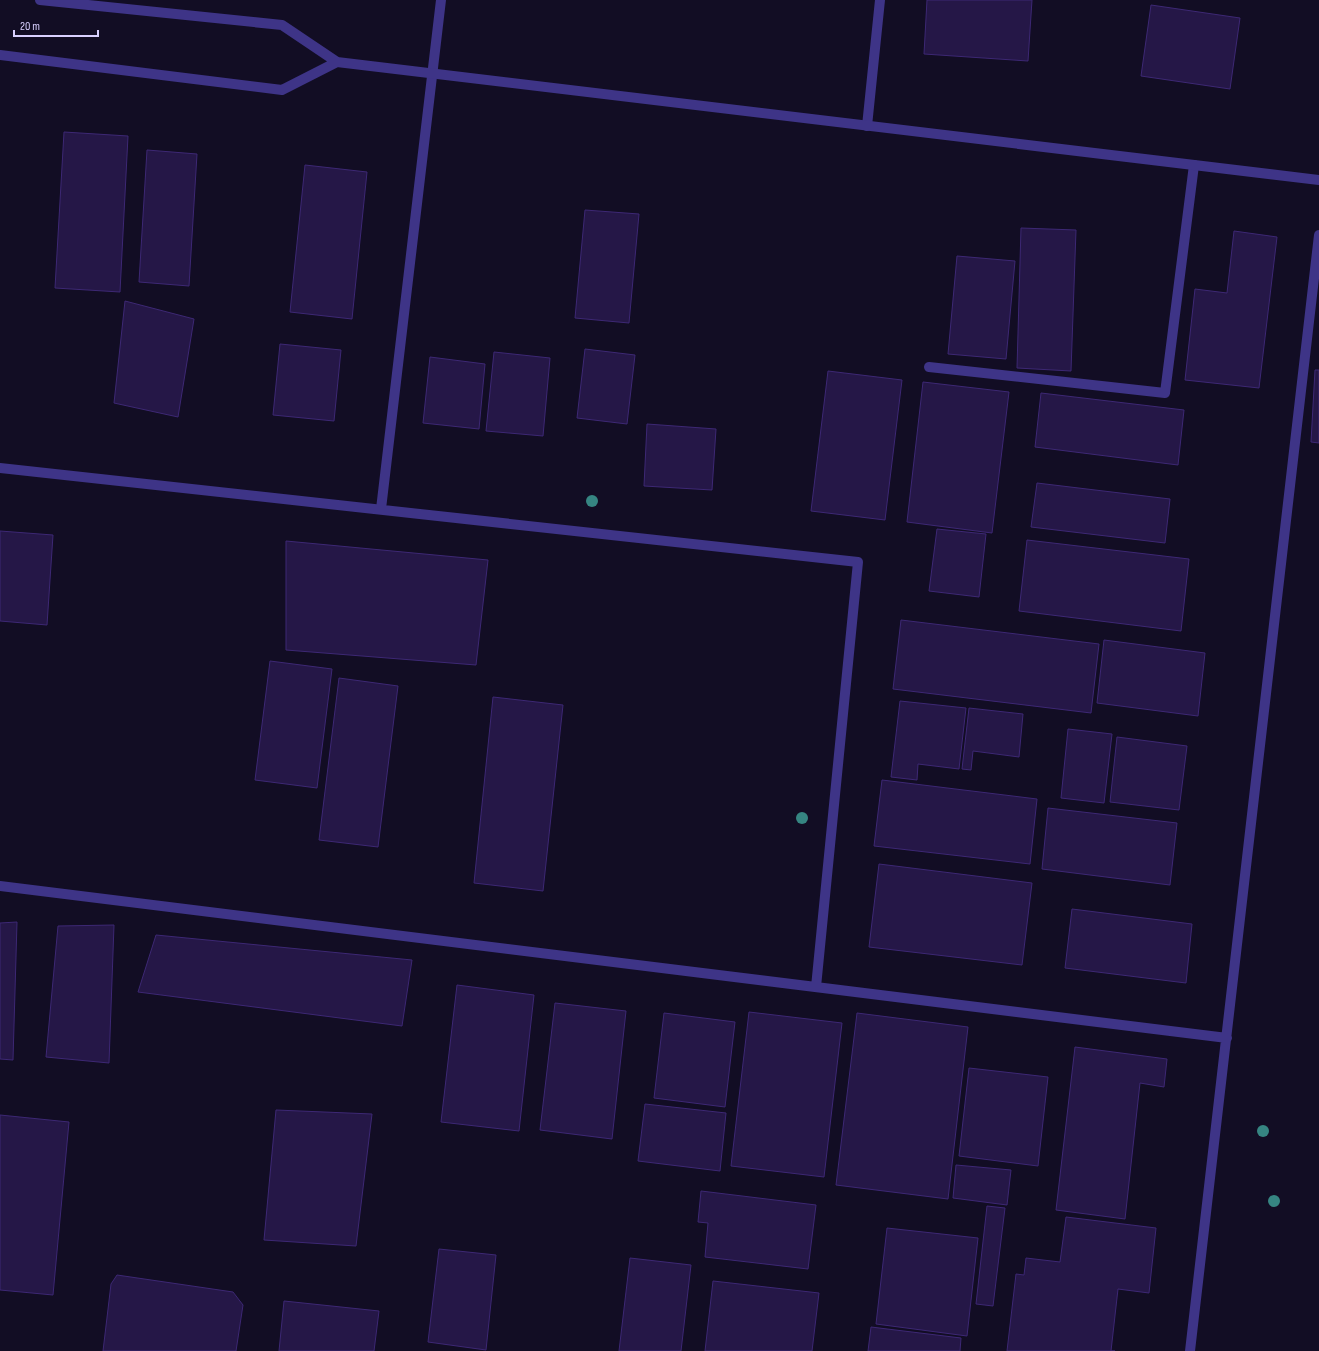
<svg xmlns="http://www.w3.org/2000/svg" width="1319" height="1351" viewBox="0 0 1319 1351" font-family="'Sofia Sans Condensed',sans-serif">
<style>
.building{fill:#251747;stroke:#3d2874}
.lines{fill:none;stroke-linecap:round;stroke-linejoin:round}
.service{stroke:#3e3487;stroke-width:10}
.tertiary{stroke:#3e3487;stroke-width:10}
.tree{fill:#368582}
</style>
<rect width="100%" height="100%" fill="#120d24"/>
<!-- building -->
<path class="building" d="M927,0H1032L1028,61L924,54Z
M1151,5L1240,18L1230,89L1141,76Z
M64,132L128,136L120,292L55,288Z
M147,150L197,154L189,286L139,282Z
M305,165L367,172L352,319L290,312Z
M585,210L639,214L629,323L575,318Z
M1021,228L1076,230L1071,371L1017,368Z
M1234,231L1277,237L1259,388L1185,380L1195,289L1227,293Z
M957,256L1015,261L1006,359L948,354Z
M125,301L194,319L178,417L114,403Z
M280,344L341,350L334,421L273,415Z
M585,349L635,355L627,424L577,418Z
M494,352L550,358L543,436L486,431Z
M430,357L485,364L479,429L423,423Z
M1315,370H1319V443L1311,442Z
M828,371L902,380L885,520L811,511Z
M923,382L1009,392L992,533L907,522Z
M1041,393L1184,410L1178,465L1035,447Z
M647,424L716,429L712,490L644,486Z
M1037,483L1170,499L1165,543L1031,527Z
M937,529L986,534L979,597L929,591Z
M0,531L53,535L47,625L0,621Z
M1027,540L1189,559L1181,631L1019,611Z
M286,541L488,560L476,665L286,650Z
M901,620L1099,644L1091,713L893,689Z
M1104,640L1205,653L1198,716L1097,703Z
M270,661L332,669L317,788L255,780Z
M339,678L398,686L378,847L319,840Z
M493,697L563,705L543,891L474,883Z
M900,701L966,708L959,769L918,764L917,780L891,777Z
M969,708L1023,714L1019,757L973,751L971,770L962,769Z
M1068,729L1112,734L1104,803L1061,798Z
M1117,737L1187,746L1179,810L1110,802Z
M882,780L1037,799L1030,864L874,846Z
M1048,808L1177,823L1170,885L1042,869Z
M879,864L1032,883L1022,965L869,947Z
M1072,909L1192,924L1186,983L1065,968Z
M17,922L13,1060L0,1059V923Z
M114,925L109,1063L46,1057L58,926Z
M156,935L412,960L402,1026L138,992Z
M457,985L534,995L519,1131L441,1122Z
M555,1003L626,1011L612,1139L540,1130Z
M749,1012L842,1023L824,1177L731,1166Z
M664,1013L735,1022L725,1107L654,1098Z
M857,1013L968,1027L948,1199L836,1185Z
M1075,1047L1167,1059L1164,1087L1140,1083L1125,1219L1056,1210Z
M969,1068L1048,1077L1038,1166L959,1156Z
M645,1104L726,1113L720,1171L638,1161Z
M276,1110L372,1114L356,1246L264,1240Z
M0,1115L69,1122L53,1295L0,1290Z
M956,1165L1011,1170L1007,1205L953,1198Z
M701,1191L816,1205L808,1269L705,1257L708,1223L698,1222Z
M987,1206L1005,1208L993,1306L976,1304Z
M1066,1217L1156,1228L1149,1293L1118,1289L1111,1351H1115H1007L1016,1274L1024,1275L1026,1258L1060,1262Z
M887,1228L978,1238L967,1336L876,1324Z
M439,1249L496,1255L486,1350L428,1342Z
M630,1258L691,1265L681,1351H619Z
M117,1275L233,1292L243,1305L236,1351H103L111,1284Z
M713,1281L819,1293L812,1351H705Z
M284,1301L379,1311L374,1351H279Z
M871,1327L961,1338L960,1351H868Z"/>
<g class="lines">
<!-- service -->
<path class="service" d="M867,126L880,0
M929,367L1165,393L1194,165
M0,468L858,562L816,987
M381,509L441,0
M0,886L1227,1038
M1190,1351L1319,235"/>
<!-- tertiary -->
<path class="tertiary" d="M40,0L282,25L337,62L1319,180
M0,55L282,90L337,62"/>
</g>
<!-- trees -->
<g class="tree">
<circle cx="592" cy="501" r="6"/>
<circle cx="802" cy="818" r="6"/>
<circle cx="1263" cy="1131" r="6"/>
<circle cx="1274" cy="1201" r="6"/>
</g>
<!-- scale -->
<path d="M14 30v6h84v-6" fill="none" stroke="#d9d0ff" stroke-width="2"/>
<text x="20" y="30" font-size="12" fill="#d9d0ff" stroke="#120d24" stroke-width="3" paint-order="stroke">20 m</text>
</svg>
